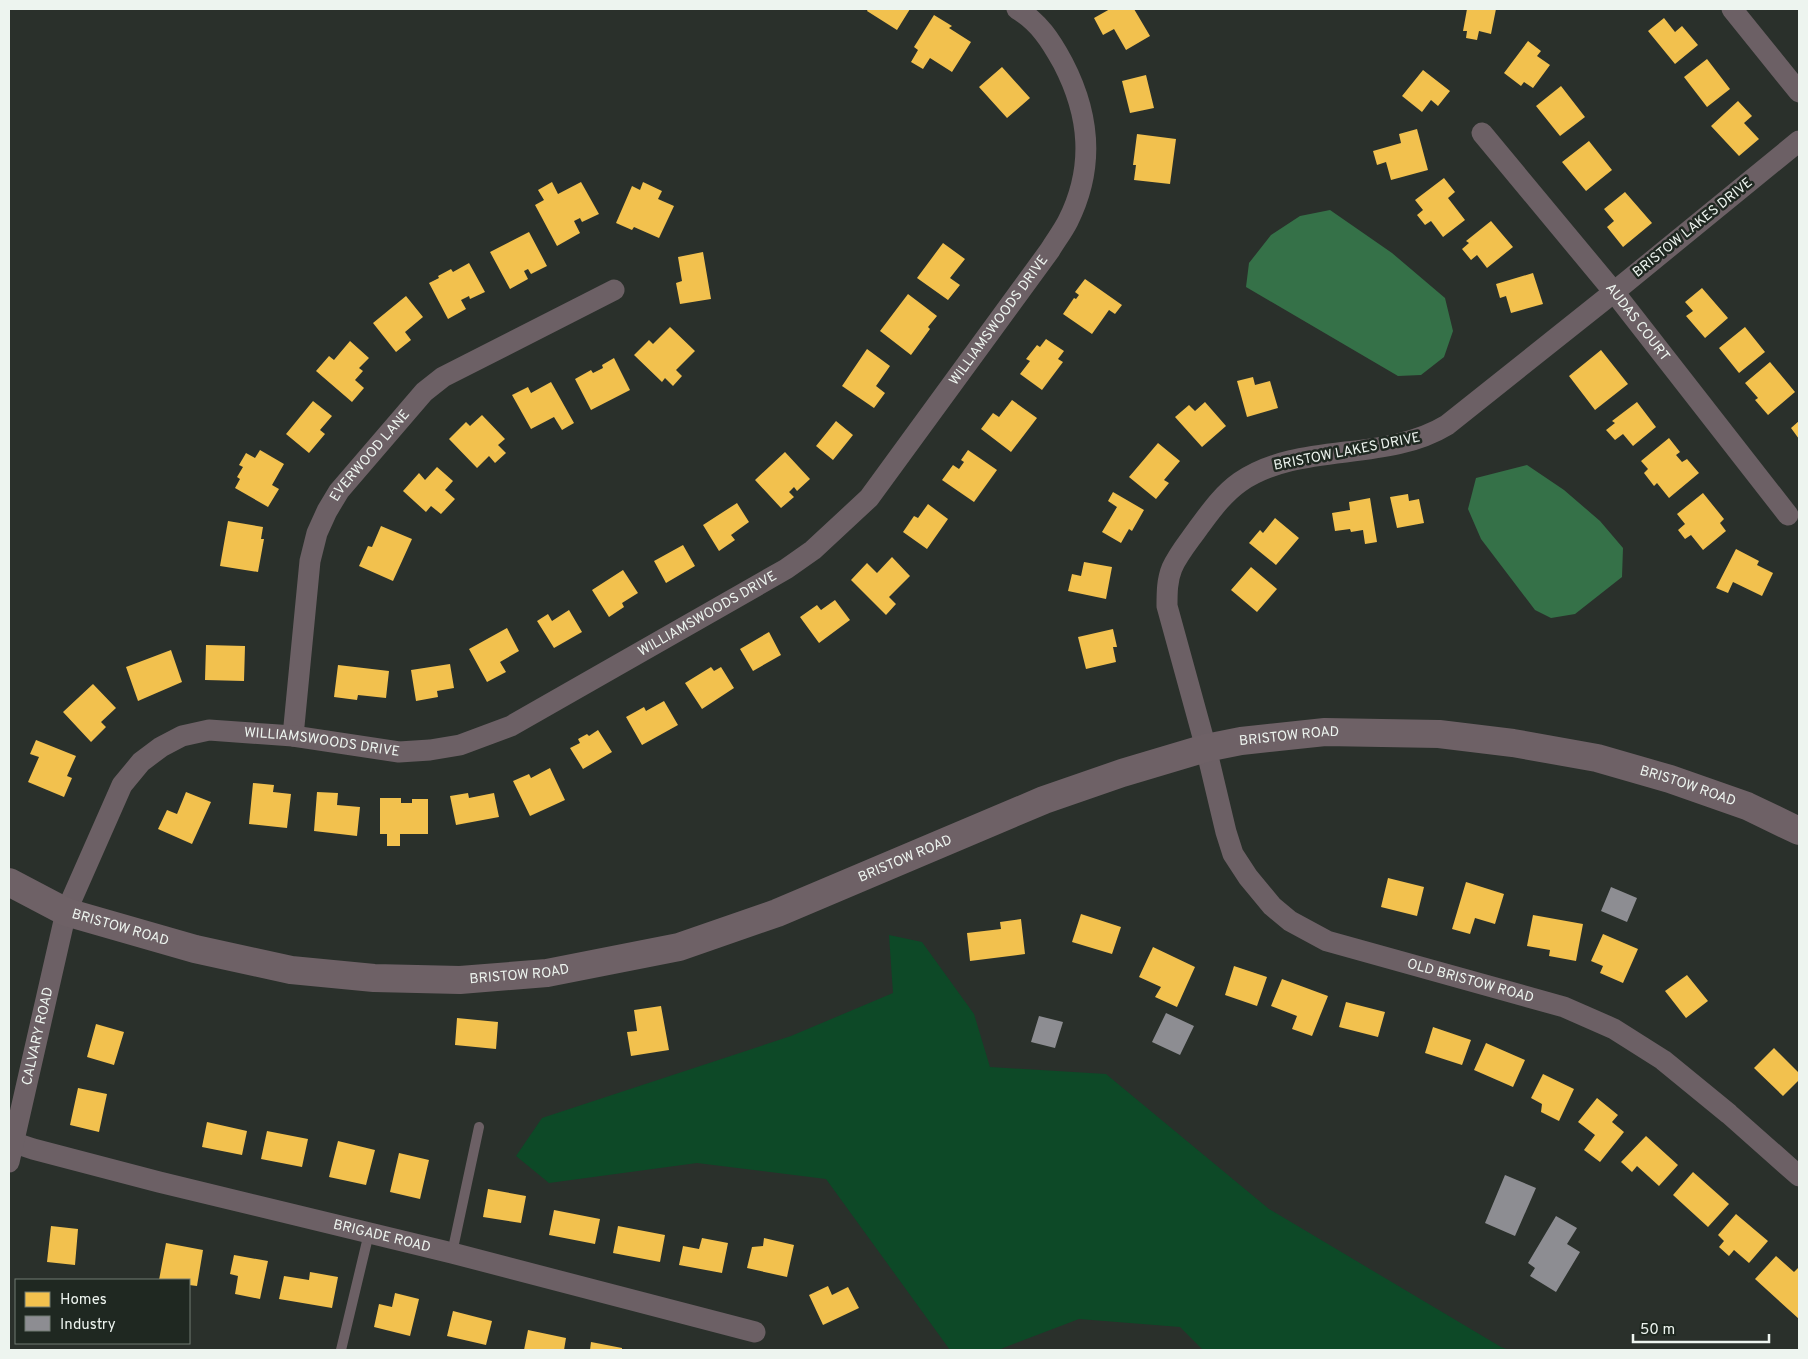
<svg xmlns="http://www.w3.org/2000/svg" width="1808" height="1359" viewBox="0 0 1808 1359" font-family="Overpass,sans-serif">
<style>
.green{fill:#0d4927}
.water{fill:#357148}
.homes{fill:#f2c14e}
.industry{fill:#8d8d92}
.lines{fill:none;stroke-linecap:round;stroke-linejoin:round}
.lane{stroke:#6c6065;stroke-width:10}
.street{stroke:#6c6065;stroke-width:21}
.secondary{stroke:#6e6166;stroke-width:28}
.labels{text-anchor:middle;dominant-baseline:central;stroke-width:5;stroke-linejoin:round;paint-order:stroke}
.street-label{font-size:14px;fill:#edf4ef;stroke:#1f2821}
</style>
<rect width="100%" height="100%" fill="#2a302b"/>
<!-- green -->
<path class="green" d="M889,935L922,942L974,1014L990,1067L1106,1074L1269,1209L1501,1347L1509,1350H1203L1180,1327L1079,1319L998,1350H950L826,1179L697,1163L549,1183L516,1156L542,1118L791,1036L893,993Z"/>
<!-- water -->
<path class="water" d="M1330,210L1392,253L1445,298L1453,331L1444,357L1421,375L1398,376L1246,287L1249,263L1271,235L1300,216Z
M1527,465L1564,490L1600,521L1623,548L1622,577L1575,614L1551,618L1535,610L1481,539L1468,509L1476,478Z"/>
<!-- homes -->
<path class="homes" d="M868,9H910L897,30L867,11Z
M1110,9H1134L1150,36L1126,50L1114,29L1103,35L1094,18Z
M1467,9H1496L1491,34L1479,31L1477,40L1466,38L1467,31H1463Z
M934,15L952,26L949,28L971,42L952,72L930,58L923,69L911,62L918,50L914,47Z
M1664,18L1675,32L1682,26L1698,45L1675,64L1648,31Z
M1528,41L1541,51L1537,56L1550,65L1533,88L1524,82L1521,86L1504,73Z
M1707,59L1730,89L1707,107L1684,77Z
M1002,67L1030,98L1007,118L979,87Z
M1423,70L1450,91L1438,106L1431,100L1422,112L1402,96Z
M1146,75L1154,108L1130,113L1122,81Z
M1561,86L1585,117L1560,136L1536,106Z
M1738,101L1752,116L1744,123L1759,139L1739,156L1711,126Z
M1417,129L1428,170L1391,180L1386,162L1377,165L1373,151L1401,143L1399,134Z
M1137,134L1176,139L1170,184L1134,180L1136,165H1133Z
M1589,141L1612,170L1586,191L1562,162Z
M1444,178L1455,192L1448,198L1465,220L1443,237L1431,221L1425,225L1417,215L1423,210L1415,200Z
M552,182L558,194L581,182L599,214L582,222L580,218L574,221L580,233L557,246L535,205L544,200L538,190Z
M643,182L662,191L658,199L674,206L659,238L634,227L632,230L616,223L632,186L640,190Z
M1625,192L1652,223L1623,247L1607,227L1614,221L1604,209Z
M1491,221L1513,247L1487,268L1477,255L1471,260L1462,249L1469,243L1466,241Z
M529,232L547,266L531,274L528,269L524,271L528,279L510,289L490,252Z
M943,243L965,259L950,278L960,285L948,300L917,278Z
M703,252L711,299L680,304L676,283L682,281L678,257Z
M469,263L485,292L470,299L469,296L461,300L466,309L448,319L429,283L439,278L438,276L451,269L453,272Z
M1533,273L1543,304L1511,313L1506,296L1500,298L1496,284Z
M1085,279L1122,305L1115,314L1109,310L1092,334L1063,314L1074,298L1076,299L1079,295L1075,292Z
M1702,288L1728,318L1705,338L1686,316L1693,311L1685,302Z
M908,294L937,316L928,327L930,329L911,355L880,331Z
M406,296L423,317L405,332L411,340L396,352L373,323Z
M670,327L695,351L676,370L682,376L673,386L665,378L662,382L634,355L649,340L653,344Z
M1745,327L1765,352L1739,373L1719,348Z
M1046,339L1064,351L1058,359L1063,362L1042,390L1020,374L1030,361L1026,359L1037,345L1040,347Z
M350,341L369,358L359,368L363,371L355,380L364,388L352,402L316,371L329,356L334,360Z
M867,349L890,366L876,386L885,393L874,408L842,386Z
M1601,350L1628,384L1595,410L1569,376Z
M614,358L630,390L591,410L575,379L591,370L593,373L603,368L602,365Z
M1770,362L1795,392L1768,415L1755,400L1758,398L1745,383Z
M1253,377L1255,385L1270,381L1278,408L1247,417L1237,381Z
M551,382L574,423L562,430L554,417L531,429L512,395L528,387L531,393Z
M1012,400L1037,418L1011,452L981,429L993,413L999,417Z
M313,401L332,416L320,430L325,434L309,453L286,434Z
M1205,402L1226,426L1202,447L1175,417L1189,405L1195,411Z
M1637,402L1656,427L1633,446L1623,434L1615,440L1606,430L1615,423L1612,421Z
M482,415L505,439L498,445L506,453L495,463L489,456L477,468L449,439L466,422L470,426Z
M836,421L853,435L833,460L816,446Z
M1799,421V439L1791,428Z
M1669,438L1680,452L1676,455L1682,462L1687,459L1699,473L1669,498L1657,483L1654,486L1644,473L1648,469L1641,461Z
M1158,443L1180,461L1164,480L1169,483L1156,499L1129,477Z
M260,450L284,464L272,485L279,489L268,507L235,488L240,479L237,477L243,467L239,465L246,453L255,458Z
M968,450L997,470L974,502L942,480L953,465L959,469L964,462L961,460Z
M785,452L810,479L797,491L794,487L789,492L794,497L781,508L755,480Z
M437,467L453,481L445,490L455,499L441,514L431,506L426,512L403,491L419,473L425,480Z
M1113,492L1144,510L1132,531L1129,529L1121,543L1102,532L1117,507L1108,501Z
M1703,493L1724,519L1720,523L1726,531L1703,550L1691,535L1685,539L1678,530L1685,524L1677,514Z
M1408,494L1409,501L1419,499L1424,523L1397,528L1390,497Z
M1370,498L1377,542L1365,544L1363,530L1351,532L1350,529L1335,531L1332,513L1350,510L1349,502Z
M737,503L749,522L731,535L735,540L719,551L703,525Z
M928,504L948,519L927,549L903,532L914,516L918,518Z
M1275,518L1299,538L1276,565L1249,543L1260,530L1263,533Z
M228,521L263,527L261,539H264L258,572L220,566Z
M381,526L412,539L393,581L359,566L368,546L372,547Z
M683,545L695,566L666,583L654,561Z
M1736,549L1759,561L1757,565L1773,573L1762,596L1733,582L1728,593L1716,588Z
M892,557L910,576L889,597L896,604L886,615L851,580L867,563L877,573Z
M1084,562L1112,567L1106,599L1068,591L1072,574L1081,576Z
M1251,567L1277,589L1257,612L1231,590Z
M623,570L638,593L622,603L624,607L609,617L592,590Z
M835,600L850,620L819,643L800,617L817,605L821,610Z
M569,610L582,632L554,648L537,621L548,614L552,621Z
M507,628L519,651L500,662L506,672L487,682L469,649Z
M1113,629L1117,647H1113L1116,662L1086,669L1078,637Z
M769,632L781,655L753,671L740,649Z
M206,645L245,646L244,681L205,680Z
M171,650L182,682L138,701L126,667Z
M450,664L454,688L437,691L438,697L416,701L411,670Z
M338,665L389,671L386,698L358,695L357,700L334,697Z
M711,667L714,671L721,667L734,688L702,709L685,683Z
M93,684L116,708L101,722L106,727L91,742L63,712Z
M664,701L678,725L642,745L626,717L644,707L646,711Z
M598,730L612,752L583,769L570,748L580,743L578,739L587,734L589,736Z
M36,740L76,756L67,776L72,778L64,797L28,782L39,757L30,754Z
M550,768L565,800L530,816L513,781L529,774L531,778Z
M253,783L274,785L273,792L291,794L287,828L249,824Z
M186,792L211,802L192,844L158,829L167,810L177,814Z
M317,792L338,793L337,805L360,807L357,836L314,831Z
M468,793L469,798L494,793L499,817L456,825L450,796Z
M380,798H401V803H412V799H428V834H400V846H387V834H380Z
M1388,878L1424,887L1417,916L1381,907Z
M1466,882L1504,894L1495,924L1475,918L1470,934L1452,929Z
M1081,914L1121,927L1112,954L1072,942Z
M1533,915L1583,924L1576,961L1549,956L1550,950L1527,946Z
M1021,919L1025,954L970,961L967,933L1001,929L1000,922Z
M1603,934L1638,949L1623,983L1600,973L1603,966L1591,961Z
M1153,947L1195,967L1177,1007L1155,997L1161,987L1139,977Z
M1234,966L1267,977L1257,1006L1225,995Z
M1687,975L1708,1001L1686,1018L1665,991Z
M1282,979L1328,996L1312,1036L1292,1029L1297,1016L1271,1006Z
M1346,1002L1385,1012L1378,1037L1339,1027Z
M661,1006L669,1050L631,1056L627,1032L637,1031L634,1010Z
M457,1018L498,1022L496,1049L455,1045Z
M96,1024L124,1032L114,1065L87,1057Z
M1433,1027L1471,1040L1462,1065L1425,1053Z
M1486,1043L1525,1060L1513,1087L1474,1070Z
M1774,1048L1799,1073V1080L1783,1096L1754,1068Z
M1543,1074L1574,1089L1559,1121L1541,1112L1542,1104L1531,1098Z
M78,1088L107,1094L99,1132L70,1125Z
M1597,1098L1618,1115L1612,1122L1624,1132L1600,1162L1584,1150L1595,1135L1578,1122Z
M207,1122L247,1131L242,1155L202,1147Z
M267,1131L308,1139L302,1167L261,1159Z
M1646,1136L1678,1165L1659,1186L1637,1166L1632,1172L1621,1162Z
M338,1141L375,1150L366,1185L329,1177Z
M399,1153L429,1160L420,1199L390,1192Z
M1693,1172L1729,1204L1708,1227L1673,1195Z
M488,1189L526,1196L521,1223L483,1217Z
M554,1210L600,1219L595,1244L549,1235Z
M1736,1214L1768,1241L1749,1263L1734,1250L1729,1256L1719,1247L1724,1241L1718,1235Z
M51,1226L78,1229L75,1265L47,1262Z
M618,1226L665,1235L660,1262L613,1253Z
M702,1238L728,1243L722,1273L679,1265L683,1246L699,1249Z
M764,1238L794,1245L787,1277L747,1268L752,1247L763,1246Z
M166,1243L203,1250L197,1286L189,1285V1280H159Z
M234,1255L268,1261L260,1299L235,1294L238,1276L230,1274Z
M1776,1256L1794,1272L1799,1267V1319L1755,1279Z
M310,1272L338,1277L332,1308L279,1299L284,1276L309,1280Z
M828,1286L832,1295L848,1287L859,1308L823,1325L809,1295Z
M395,1293L419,1299L410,1336L374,1327L379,1304L392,1307Z
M453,1311L492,1321L486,1345L447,1336Z
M528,1330L566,1338L564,1350H524Z
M591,1342L622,1348V1350H590Z"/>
<!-- industry -->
<path class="industry" d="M1611,887L1637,898L1627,922L1601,911Z
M1166,1013L1194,1026L1180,1055L1152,1042Z
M1039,1016L1063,1022L1055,1048L1031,1042Z
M1505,1175L1536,1188L1515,1236L1485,1223Z
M1556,1216L1577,1228L1567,1244L1580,1252L1556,1292L1530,1276L1535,1268L1528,1263Z"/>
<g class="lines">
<!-- lane -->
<path class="lane" d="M452,1253L479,1127
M341,1350L369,1233"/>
<!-- street -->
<g class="street">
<path d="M1732,9L1799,92"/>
<path id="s1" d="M1482,133L1614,292L1788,515"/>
<path id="s2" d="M1799,141L1614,292L1447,425C1385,463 1300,441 1240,482C1223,494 1211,511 1199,527C1190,540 1178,554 1172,568C1167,580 1167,593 1167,606L1206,748L1226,832L1233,854L1248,877L1272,906L1290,921L1327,941L1564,1007L1614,1029L1663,1060L1729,1114L1799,1176"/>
<path id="s3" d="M293,736L310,561L317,533L327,511L339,491L424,392L443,377L614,290"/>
<path id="s4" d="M9,1141L33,1149L159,1182L452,1253L755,1332"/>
<path id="s5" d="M9,1162L66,912L122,785L141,762L161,747L182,736L209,730L293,736L399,752L430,750L460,745L511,726L786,569L813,550L869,498L1050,250C1056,240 1063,231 1068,221C1095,167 1090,115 1063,63C1051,41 1039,22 1017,9"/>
</g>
<!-- secondary -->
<path class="secondary" id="s6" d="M9,882L66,912L195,949L291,970L374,978L460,980L547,973L679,947L777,913L1044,800L1122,773L1206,748L1241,741L1325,732L1439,734L1513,743L1597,758L1670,779L1747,806L1799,831"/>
</g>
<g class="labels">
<!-- street labels -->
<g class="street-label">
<text transform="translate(1693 228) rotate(-39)">BRISTOW LAKES DRIVE</text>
<text stroke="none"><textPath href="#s5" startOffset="1455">WILLIAMSWOODS DRIVE</textPath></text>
<text stroke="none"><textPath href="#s1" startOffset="245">AUDAS COURT</textPath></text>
<text transform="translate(1347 452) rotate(-11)">BRISTOW LAKES DRIVE</text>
<text stroke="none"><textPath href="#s3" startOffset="299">EVERWOOD LANE</textPath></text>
<text stroke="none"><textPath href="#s5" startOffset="1035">WILLIAMSWOODS DRIVE</textPath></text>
<text stroke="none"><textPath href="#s6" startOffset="1336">BRISTOW ROAD</textPath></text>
<text stroke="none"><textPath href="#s5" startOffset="615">WILLIAMSWOODS DRIVE</textPath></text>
<text stroke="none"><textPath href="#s6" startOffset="1741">BRISTOW ROAD</textPath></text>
<text stroke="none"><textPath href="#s6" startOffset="931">BRISTOW ROAD</textPath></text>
<text stroke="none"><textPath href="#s6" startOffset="121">BRISTOW ROAD</textPath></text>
<text stroke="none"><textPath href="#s6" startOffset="526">BRISTOW ROAD</textPath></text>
<text stroke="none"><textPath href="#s2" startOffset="1354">OLD BRISTOW ROAD</textPath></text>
<text stroke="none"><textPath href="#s5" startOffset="129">CALVARY ROAD</textPath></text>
<text stroke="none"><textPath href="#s4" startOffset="385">BRIGADE ROAD</textPath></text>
</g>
</g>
<!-- border -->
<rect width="1808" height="1359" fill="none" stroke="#edf4ef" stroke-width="20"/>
<!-- legend -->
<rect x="15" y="1279" width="175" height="65" fill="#1f2821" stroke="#717a73"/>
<rect x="25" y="1292" width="25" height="15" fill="#f2c14e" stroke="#717a73"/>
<text x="60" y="1304" font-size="15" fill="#edf4ef">Homes</text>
<rect x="25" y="1316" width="25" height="15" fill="#8d8d92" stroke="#717a73"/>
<text x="60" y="1329" font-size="15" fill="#edf4ef">Industry</text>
<!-- scale -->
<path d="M1633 1334v8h136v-8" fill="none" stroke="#edf4ef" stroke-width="2.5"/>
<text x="1640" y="1334" font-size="15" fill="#edf4ef" stroke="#1f2821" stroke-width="4" paint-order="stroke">50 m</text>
</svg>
